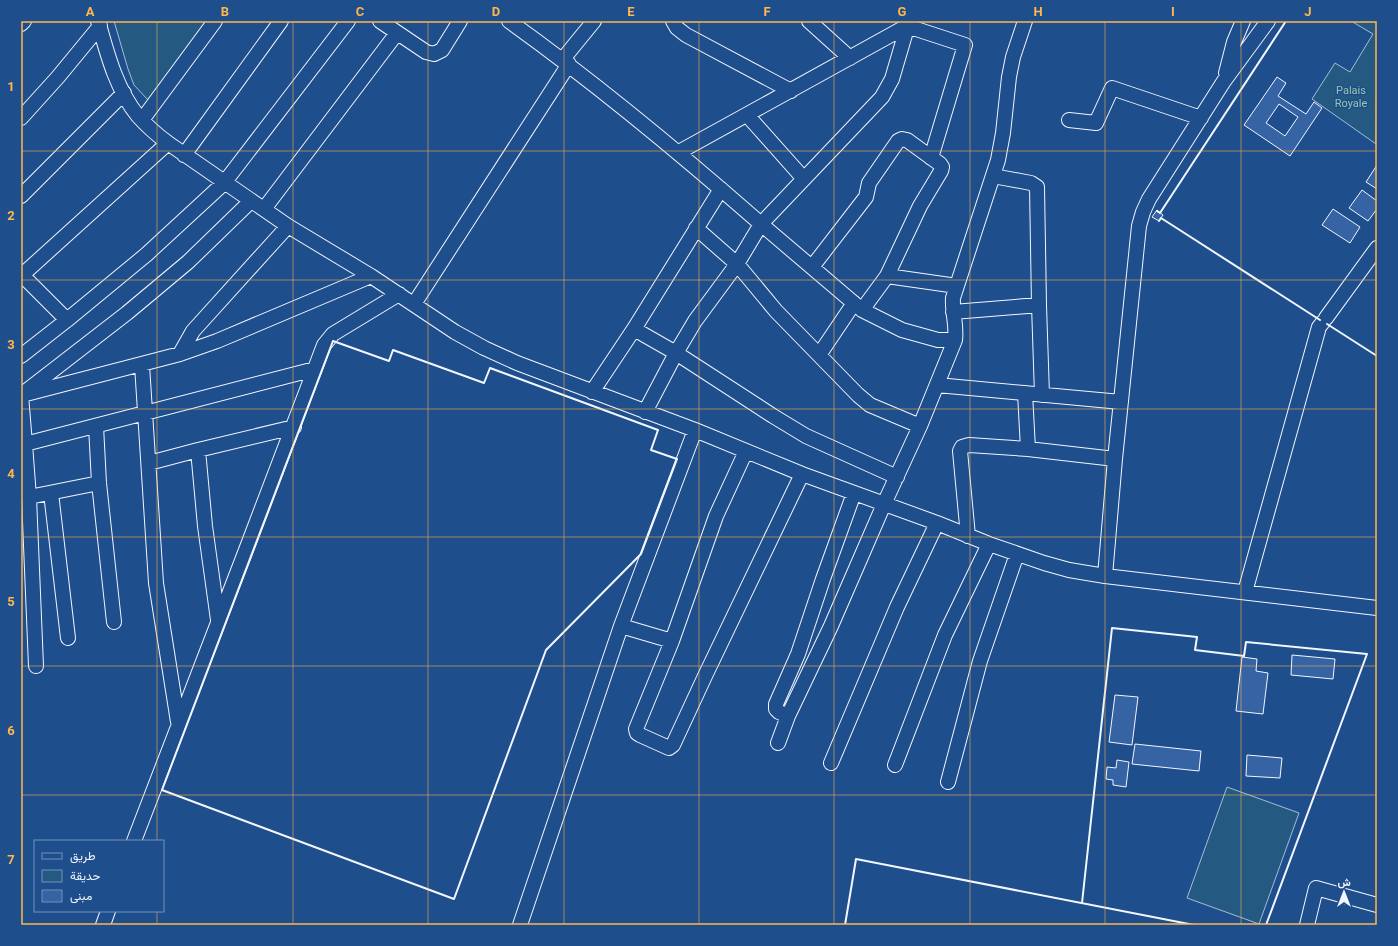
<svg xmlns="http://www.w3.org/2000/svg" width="1398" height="946" viewBox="0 0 1398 946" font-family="Roboto,Vazirmatn,sans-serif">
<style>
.green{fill:#245a82;stroke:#a8bbd7}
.building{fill:#3563a3;stroke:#f2f6ff;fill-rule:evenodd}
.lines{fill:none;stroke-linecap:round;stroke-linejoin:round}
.minor-casing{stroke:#f2f6ff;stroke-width:16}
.minor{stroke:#1f4e8c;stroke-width:14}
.wall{stroke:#f2f6ff;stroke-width:2}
.grid{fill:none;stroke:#ffb74d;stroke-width:1;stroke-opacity:0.55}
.labels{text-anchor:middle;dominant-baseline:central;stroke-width:3;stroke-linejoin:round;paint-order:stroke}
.park-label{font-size:11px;fill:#97c8a6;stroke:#1f4e8c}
.neatline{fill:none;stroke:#ffb74d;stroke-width:1.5}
.grid-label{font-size:13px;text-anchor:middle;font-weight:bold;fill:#ffb74d}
</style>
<rect width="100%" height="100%" fill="#1f4e8c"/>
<!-- green -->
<path class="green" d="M114,21H206L148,100L134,85L128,69Z
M1351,21H1377L1376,144L1312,99L1335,63L1350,72L1373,34Z
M1227,787L1299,813L1259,924L1187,898Z"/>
<!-- building -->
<path class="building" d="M1277,77L1286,83L1278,96L1306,114L1314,102L1322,108L1290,156L1244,125ZM1279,104L1298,117L1285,136L1266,123Z
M1377,165V189L1366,182Z
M1362,190L1377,201V209L1368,221L1349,208Z
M1333,209L1360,227L1350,243L1322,225Z
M1157,210L1163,215L1159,221L1152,217Z
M1292,655L1335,659L1333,679L1291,675Z
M1242,657L1257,659L1256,671L1268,673L1263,714L1236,711Z
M1115,695L1138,697L1132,745L1109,742Z
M1135,744L1201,751L1199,771L1132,764Z
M1247,755L1282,758L1280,778L1246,776Z
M1117,760L1129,762L1126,787L1113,785V780L1106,779L1107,767L1116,768Z"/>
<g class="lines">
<defs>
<path id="minor" d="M98,21C107,53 116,89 138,116C147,126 157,135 168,143L288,226L371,276L455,332L484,348L517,363L695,430L802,474L937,523L989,544L1044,563L1069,570L1105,576L1377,608
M380,21L426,52L434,54L442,50L460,21
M509,21C597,84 680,153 761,224L737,264L695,321L676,353L645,412
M673,21L677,28L686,35L791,91
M809,21L850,58
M909,21L892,79L882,97L761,224L862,310L902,330L938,340H955
M21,24L24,21
M563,59L576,43L594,21
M1226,73L1234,42L1243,21
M747,115L804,179
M21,118L58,77L100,26
M142,120L215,21
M1069,120L1096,123L1112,88L1201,118
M679,152L907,26L965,45L931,158
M184,155L281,21
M993,176L1031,183L1037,187L1039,305L1042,395
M21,196L124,93
M251,201L188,262L127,313L21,395L25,444L315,369
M264,209L397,33
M696,228L737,264L776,311L858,395L870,405L920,426
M812,267L866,197L869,183L898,141L902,139L907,140L940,164L942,167L941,171L920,206L887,276L862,310
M22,275L67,320L147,254L224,183L348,21
M21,276L168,143
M887,276L957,286
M414,304L569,64
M953,312L1039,305
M1326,318L1377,248
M634,329L676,353L773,416L806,436L897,477
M180,354L193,331L288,226
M819,355L854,303
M21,356L67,320
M142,365L156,583L178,722
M937,385L1121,402
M592,392L634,329L721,189
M1025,393L1028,449
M26,394L180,354L217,341L371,276
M96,426L99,483L114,622
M25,444L29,497L36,666
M198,450L205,526L218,620
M746,451L716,516L672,641L636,729L637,733L640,735L669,748L673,745L705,676L802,474
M149,463L198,450L294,427
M51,493L68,638
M29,497L99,483
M968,536L960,451L962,447L969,445L1028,449L1115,459
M1105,576L1115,459L1139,226L1143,212L1149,199L1224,81L1268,21
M1245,592L1319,327L1323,322
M621,626L672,641
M788,716L779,712L776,709V704L798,654L823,579L854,493
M778,743L788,716L831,626L884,504L920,426L955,340C957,326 952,312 953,298L998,160L1003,133L1009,77L1013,57L1025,21
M831,763L897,607L937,523
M895,765L945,635L989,544
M948,782L980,661L1017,554
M134,841C197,675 262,511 324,345L333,334L399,294
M103,925L108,911
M520,925L621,626L695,430
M1307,925L1316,888L1377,905"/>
</defs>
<!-- minor casing -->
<use href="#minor" class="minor-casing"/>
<!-- minor -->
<use href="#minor" class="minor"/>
<!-- wall -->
<path class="wall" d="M1157,211L1160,213L1286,21
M1159,221L1161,218L1320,320
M1327,324L1377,356
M333,341L389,361L393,350L484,383L490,368L658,430L651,450L677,459L641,554L546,650L454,899L162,790Z
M1082,903L1112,628L1197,637L1195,650L1244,656L1246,642L1367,654L1266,925
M845,925L856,859L1194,925"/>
</g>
<!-- grid -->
<path class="grid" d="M157,21V841M293,21V925M428,21V925M564,21V925M699,21V925M834,21V925M970,21V925M1105,21V925M1241,21V925M21,151H1377M21,280H1377M21,409H1377M21,537H1377M21,666H1377M21,795H1377M157,911V925"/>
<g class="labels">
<!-- park labels -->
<g class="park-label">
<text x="1351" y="90">Palais<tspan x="1351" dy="13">Royale</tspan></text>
</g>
</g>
<!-- border -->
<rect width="1398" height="946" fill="none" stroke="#1f4e8c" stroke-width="44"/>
<!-- legend -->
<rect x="34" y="840" width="130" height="72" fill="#1f4e8c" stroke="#7391ba"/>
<rect x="42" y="853" width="20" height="6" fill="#1f4e8c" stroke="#7391ba"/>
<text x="70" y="860" font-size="12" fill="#f2f6ff">طريق</text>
<rect x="42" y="870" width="20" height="12" fill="#245a82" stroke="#7391ba"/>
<text x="70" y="880" font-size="12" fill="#f2f6ff">حديقة</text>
<rect x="42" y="890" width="20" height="12" fill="#3563a3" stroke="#7391ba"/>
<text x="70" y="900" font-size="12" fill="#f2f6ff">مبنى</text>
<!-- north arrow -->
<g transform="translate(1344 892)" stroke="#1f4e8c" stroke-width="3" paint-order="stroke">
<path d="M0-3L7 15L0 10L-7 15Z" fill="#f2f6ff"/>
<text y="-6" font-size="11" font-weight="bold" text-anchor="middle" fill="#f2f6ff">ش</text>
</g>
<rect x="22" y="22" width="1354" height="902" class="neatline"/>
<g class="grid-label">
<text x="90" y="16">A</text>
<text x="225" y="16">B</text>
<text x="360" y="16">C</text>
<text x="496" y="16">D</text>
<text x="631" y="16">E</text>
<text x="767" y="16">F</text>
<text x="902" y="16">G</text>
<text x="1038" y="16">H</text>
<text x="1173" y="16">I</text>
<text x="1308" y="16">J</text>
<text x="11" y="91">1</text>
<text x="11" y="220">2</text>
<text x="11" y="349">3</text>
<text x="11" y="478">4</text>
<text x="11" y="606">5</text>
<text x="11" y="735">6</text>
<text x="11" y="864">7</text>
</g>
</svg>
